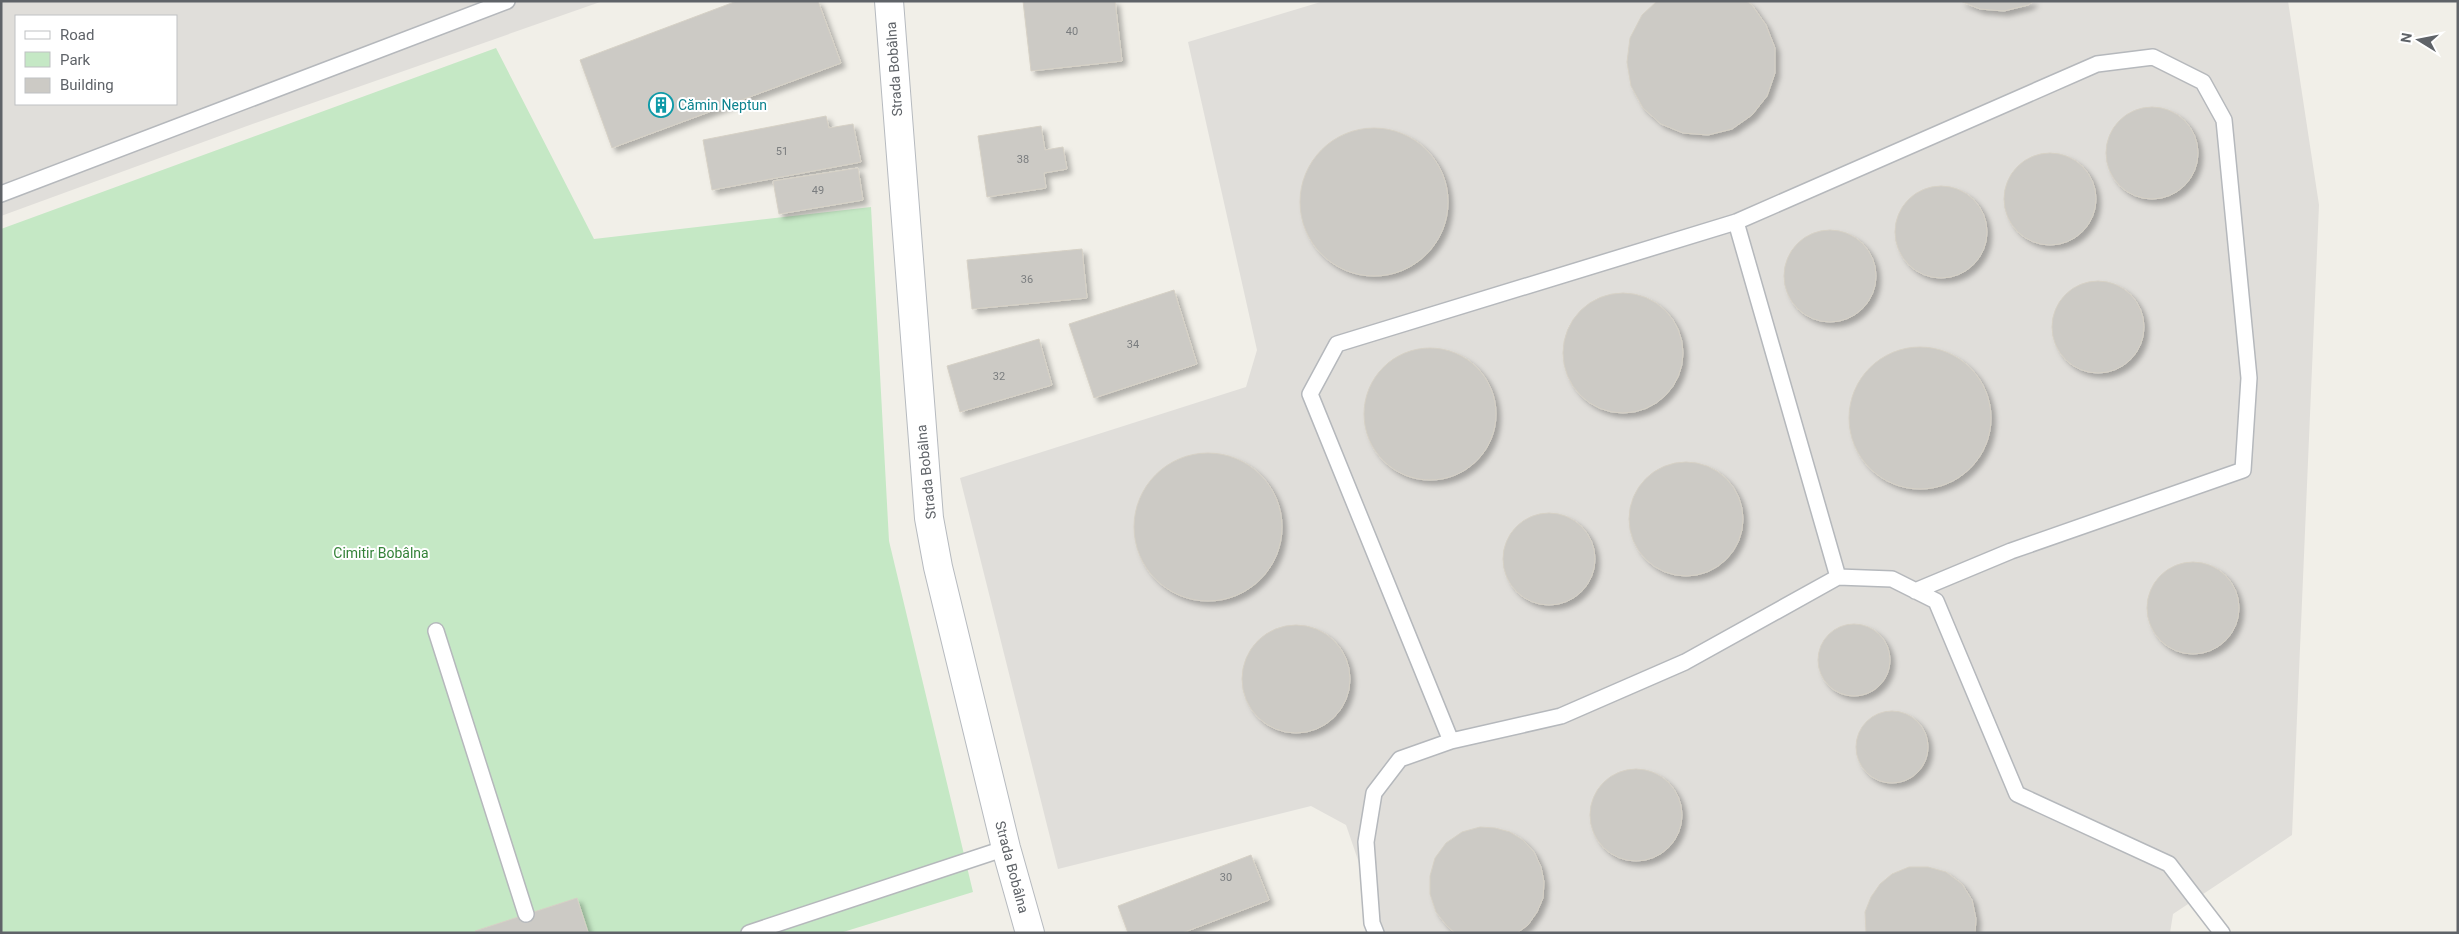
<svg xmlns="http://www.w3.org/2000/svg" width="2459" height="934" viewBox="0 0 2459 934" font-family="Roboto,sans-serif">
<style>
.industrial{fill:#e0deda;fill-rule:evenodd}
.green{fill:#c5e8c5}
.building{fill:#cccac5;stroke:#d6d1c6;filter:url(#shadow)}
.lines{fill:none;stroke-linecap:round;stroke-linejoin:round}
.service-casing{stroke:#b5b8bc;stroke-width:18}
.secondary-casing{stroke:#b6babf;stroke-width:30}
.service{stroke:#fff;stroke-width:15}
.secondary{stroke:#fff;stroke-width:28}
.labels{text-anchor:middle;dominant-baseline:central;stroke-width:4;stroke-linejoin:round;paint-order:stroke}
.number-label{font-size:11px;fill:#7a7d7f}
.street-label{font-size:14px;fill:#5f6368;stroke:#fff}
.culture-label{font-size:14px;fill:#0d838f;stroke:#fff;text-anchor:start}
.park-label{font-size:14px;fill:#348238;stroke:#fff}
</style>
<defs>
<filter id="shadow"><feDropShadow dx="4.5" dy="4.5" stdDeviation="2.5" flood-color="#0004"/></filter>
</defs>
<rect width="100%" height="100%" fill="#f1efe8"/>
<!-- industrial -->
<path class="industrial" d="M1,1H603L247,126L1,216ZM16,16H176V104H16Z
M1324,1H2288L2319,205L2292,835L2173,914L2170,933H1383L1346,825L1311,806L1058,869L960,478L1246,387L1257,350L1188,42Z"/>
<!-- green -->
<path class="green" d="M496,48L594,239L871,207L889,541L973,892L840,933H1V229Z"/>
<!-- building -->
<path class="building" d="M737,1H818L841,63L612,148L580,60Z
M1023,1H1115L1122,61L1031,71Z
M1657,1H1746L1752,5L1766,25L1775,48V73L1767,96L1752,115L1732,129L1708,135L1683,133L1661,124L1643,108L1631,86L1627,62L1630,38L1642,15Z
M1960,1H2034L2028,5L2004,11L1980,9Z
M2106 153a46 46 0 1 1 92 0a46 46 0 1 1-92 0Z
M826,116L829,128L853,124L861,162L712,190L703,140Z
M1041,126L1045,150L1063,147L1067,169L1044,173L1046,188L987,197L978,136Z
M1300 202a74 74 0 1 1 148 0a74 74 0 1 1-148 0Z
M2004 199a46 46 0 1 1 92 0a46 46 0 1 1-92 0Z
M858,168L863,200L779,214L773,181Z
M1895 232a46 46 0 1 1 92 0a46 46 0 1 1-92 0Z
M1784 276a46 46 0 1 1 92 0a46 46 0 1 1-92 0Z
M1082,249L1087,298L972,309L967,260Z
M2052 327a46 46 0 1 1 92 0a46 46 0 1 1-92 0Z
M1174,290L1197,364L1094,398L1069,324Z
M1563 353a60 60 0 1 1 120 0a60 60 0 1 1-120 0Z
M1039,339L1052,385L960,412L947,366Z
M1849 418a71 71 0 1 1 142 0a71 71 0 1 1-142 0Z
M1364 414a66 66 0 1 1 132 0a66 66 0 1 1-132 0Z
M1134 527a74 74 0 1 1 148 0a74 74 0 1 1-148 0Z
M1629 519a57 57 0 1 1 114 0a57 57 0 1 1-114 0Z
M1503 559a46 46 0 1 1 92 0a46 46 0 1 1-92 0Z
M2147 608a46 46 0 1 1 92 0a46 46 0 1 1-92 0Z
M1818 660a36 36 0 1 1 72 0a36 36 0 1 1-72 0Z
M1242 679a54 54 0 1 1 108 0a54 54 0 1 1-108 0Z
M1856 747a36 36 0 1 1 72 0a36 36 0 1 1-72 0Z
M1590 815a46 46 0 1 1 92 0a46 46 0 1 1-92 0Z
M1480,827L1495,828L1510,832L1523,840L1534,852L1541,867L1544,882L1543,898L1537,912L1528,925L1517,933H1455L1447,926L1436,912L1430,894V876L1435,858L1446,843L1462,832Z
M1251,855L1269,900L1182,933H1128L1118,906Z
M1909,867H1928L1946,872L1962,884L1972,900L1976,919L1975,933H1866L1865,912L1871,897L1880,884L1892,874Z
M577,898L588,932L476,933L475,931Z"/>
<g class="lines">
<defs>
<path id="service" d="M1,194L507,1
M1736,222L1838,577
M1915,591L2011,551L2243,470L2249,378L2224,120L2203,82L2153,57L2097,64L1736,222L1337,344L1310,394L1451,741L1561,716L1685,662L1838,577L1892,579L1936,601L2017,794L2169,864L2222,933
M436,631L526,914
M749,933L1006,848
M1376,933L1372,923L1366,842L1374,793L1400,759L1451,741"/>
<path id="secondary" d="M889,1L929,518L938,567L1006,848L1030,933"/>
</defs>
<!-- service casing -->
<use href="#service" class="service-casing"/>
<!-- secondary casing -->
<use href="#secondary" class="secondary-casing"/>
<!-- service -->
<use href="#service" class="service"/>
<!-- secondary -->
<use href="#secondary" class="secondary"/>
</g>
<!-- icons -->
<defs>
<symbol id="building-ring" viewBox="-11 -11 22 22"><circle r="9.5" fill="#fff" stroke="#0f9aa8" stroke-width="1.5"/><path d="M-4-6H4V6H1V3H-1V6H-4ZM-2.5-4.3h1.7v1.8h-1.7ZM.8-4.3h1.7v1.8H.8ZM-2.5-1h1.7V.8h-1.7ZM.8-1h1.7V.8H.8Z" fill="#0f9aa8"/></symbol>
</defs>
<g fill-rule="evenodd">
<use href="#building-ring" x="647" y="91" width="28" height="28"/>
</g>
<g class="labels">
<!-- number labels -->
<g class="number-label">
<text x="1072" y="31">40</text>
<text x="782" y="151">51</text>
<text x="1023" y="159">38</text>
<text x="818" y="190">49</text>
<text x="1027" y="279">36</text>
<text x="1133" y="344">34</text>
<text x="999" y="376">32</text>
<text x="1226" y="877">30</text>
</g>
<!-- street labels -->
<g class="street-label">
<text transform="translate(894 69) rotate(-94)">Strada Bobâlna</text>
<text transform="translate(926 472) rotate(-96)">Strada Bobâlna</text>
<text transform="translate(1012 867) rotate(75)">Strada Bobâlna</text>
</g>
<!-- culture labels -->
<g class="culture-label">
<text x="678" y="105">Cămin Neptun</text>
</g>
<!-- park labels -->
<g class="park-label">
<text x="381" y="553">Cimitir Bobâlna</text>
</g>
</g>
<!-- border -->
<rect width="2459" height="934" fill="none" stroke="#5f6368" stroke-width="5"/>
<!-- legend -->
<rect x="15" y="15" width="162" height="90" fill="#ffffff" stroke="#bfc1c3"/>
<rect x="25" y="31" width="25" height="8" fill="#ffffff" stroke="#bfc1c3"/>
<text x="60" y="40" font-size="15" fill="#5f6368">Road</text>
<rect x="25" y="52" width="25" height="15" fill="#c5e8c5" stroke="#bfc1c3"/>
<text x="60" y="65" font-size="15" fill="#5f6368">Park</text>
<rect x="25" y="78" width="25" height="15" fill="#cccac5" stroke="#bfc1c3"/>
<text x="60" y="90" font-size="15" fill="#5f6368">Building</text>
<!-- north arrow -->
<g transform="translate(2419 40) rotate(280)" stroke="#ffffff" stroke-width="4" paint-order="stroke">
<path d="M0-4L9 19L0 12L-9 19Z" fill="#5f6368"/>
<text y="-8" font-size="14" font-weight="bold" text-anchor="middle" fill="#5f6368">N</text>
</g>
</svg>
